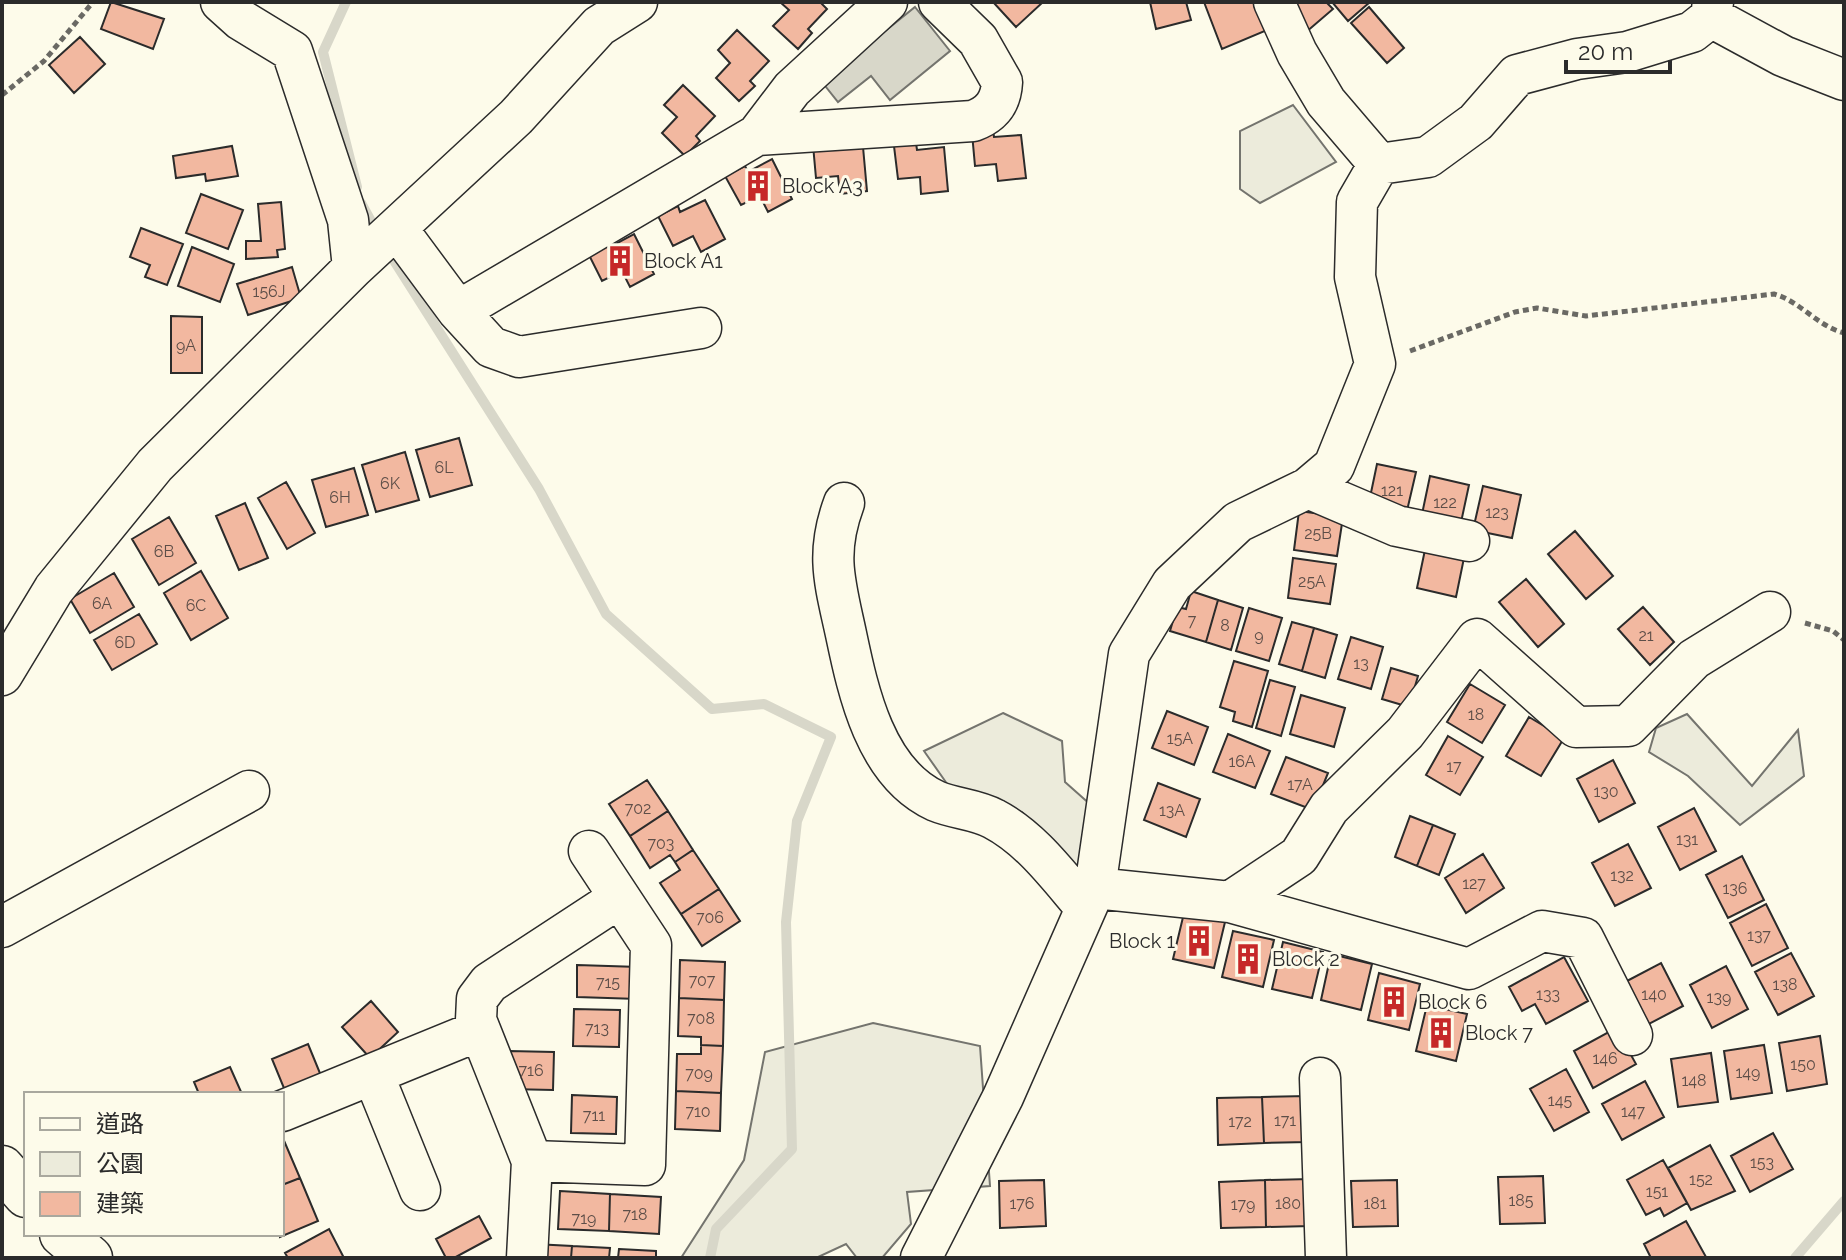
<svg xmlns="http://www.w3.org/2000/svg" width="1846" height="1260" viewBox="0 0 1846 1260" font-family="Raleway,'Noto Sans TC',sans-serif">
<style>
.green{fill:#ecebdb;stroke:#74746e;stroke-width:2}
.water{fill:#d8d7c9;stroke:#74746e;stroke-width:2}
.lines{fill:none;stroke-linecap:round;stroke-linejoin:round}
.stream{stroke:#d8d7c9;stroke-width:10}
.building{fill:#f2b8a0;stroke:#2b2b2b;stroke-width:2}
.minor-casing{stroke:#2b2b2b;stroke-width:43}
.major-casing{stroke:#2b2b2b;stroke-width:47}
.path{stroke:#6a6964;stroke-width:5;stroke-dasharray:6 4;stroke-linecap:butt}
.minor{stroke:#fdfbea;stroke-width:40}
.major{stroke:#fdfbea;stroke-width:44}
.labels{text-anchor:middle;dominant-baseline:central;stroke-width:6;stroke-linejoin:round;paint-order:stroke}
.number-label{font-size:16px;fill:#5d4e48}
.poi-label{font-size:20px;fill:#2b2b2b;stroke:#fdfbea;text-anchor:start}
</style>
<rect width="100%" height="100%" fill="#fdfbea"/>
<!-- green -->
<path class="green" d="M1293,105L1336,162L1260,203L1240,189V131Z
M1003,713L1062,741L1065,782L1118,829L1077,869L1022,812L950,788L924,751Z
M1687,714L1752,786L1798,730L1804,776L1740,825L1688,776L1649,752L1656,728Z
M873,1023L980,1046L990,1186L907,1192L911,1224L882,1258H857L846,1244L816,1258H681L744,1160L765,1052Z"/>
<!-- water -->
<path class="water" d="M915,7L950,51L890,100L871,76L838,102L822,82Z"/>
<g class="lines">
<!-- stream -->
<path class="stream" d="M346,2L323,52L357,187
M361,203L378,234
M386,248L539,489L606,614L712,709L764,704L831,737L797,821L786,922L792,1149L716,1229L710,1258
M1795,1258L1844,1201"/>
</g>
<!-- building -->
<path class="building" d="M111,2L164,19L153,49L101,29Z
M780,2H820L827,9L808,29L812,33L798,49L773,26L789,10Z
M993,2H1043L1016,27Z
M1150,2H1186L1191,20L1156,29Z
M1204,2H1262L1272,28L1222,49Z
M1287,2H1326L1333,9L1305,33Z
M1332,2H1370L1348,21Z
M1369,7L1404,48L1387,63L1351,23Z
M737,30L769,61L750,81L755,86L739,101L716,78L730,63L718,50Z
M80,37L105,64L74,93L49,65Z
M683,85L715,116L696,136L700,141L685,156L662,133L677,117L664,105Z
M993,130L994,137L1021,135L1026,178L998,181L996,164L975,166L972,133Z
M916,143L917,150L944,147L948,191L921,194L920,177L898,179L894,146Z
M813,145L863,147L867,191L840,194L838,176L816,178Z
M232,146L238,176L206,181L205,174L176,178L173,156Z
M772,159L792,199L768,212L760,196L741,205L725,176L745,166L748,172Z
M201,194L243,210L228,249L186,233Z
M705,200L725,239L701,252L693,236L673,246L658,216L678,206L680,212Z
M281,202L285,249L277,250L278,257L246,259V241H261L258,204Z
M141,228L183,244L167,285L145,277L150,265L130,257Z
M634,234L654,274L630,287L622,271L602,281L587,251L607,241L610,247Z
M192,247L234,264L220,302L178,286Z
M292,267L301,298L248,315L237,284Z
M171,316L202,317V373H171Z
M459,438L472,485L430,497L416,450Z
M405,452L419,500L376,512L362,465Z
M1377,464L1416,472L1406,515L1368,507Z
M354,468L368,515L326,527L312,480Z
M1430,476L1469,485L1460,527L1421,519Z
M286,482L315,533L287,549L258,498Z
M1483,486L1521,495L1512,538L1473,530Z
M245,503L268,558L239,570L216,516Z
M1299,511L1343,517L1337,556L1294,550Z
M169,517L196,563L159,585L132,539Z
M1575,531L1613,576L1586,599L1548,554Z
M1426,545L1465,553L1456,597L1417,588Z
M1293,558L1336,564L1330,604L1288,598Z
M201,571L228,618L191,640L164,593Z
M114,573L134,607L90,633L70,599Z
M1526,579L1564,624L1538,647L1499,602Z
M1191,591L1218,600L1206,642L1170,631L1177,607L1186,609Z
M1218,600L1243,608L1231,650L1206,642Z
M1643,607L1674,642L1650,665L1618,629Z
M1249,608L1282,618L1269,661L1236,651Z
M139,614L157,644L112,670L94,640Z
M1292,622L1314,628L1302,671L1279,664Z
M1314,628L1337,635L1325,678L1302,671Z
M1351,637L1383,647L1371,689L1338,679Z
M1234,661L1268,671L1252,727L1233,721L1235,712L1220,707Z
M1391,668L1418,676L1409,707L1382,699Z
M1270,680L1295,687L1281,736L1256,728Z
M1470,684L1505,705L1482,743L1447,722Z
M1301,695L1345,708L1334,747L1290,734Z
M1167,711L1208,727L1194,765L1152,748Z
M1529,717L1564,738L1541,776L1506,756Z
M1228,734L1270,751L1255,788L1213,772Z
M1448,736L1483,757L1460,795L1426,775Z
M1286,757L1328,773L1313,810L1271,794Z
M1613,760L1635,803L1599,822L1577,779Z
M647,780L668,811L630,836L609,804Z
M1158,783L1200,799L1186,837L1144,820Z
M1694,808L1716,851L1680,870L1658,827Z
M668,811L693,850L675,862L670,855L650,868L630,836Z
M1410,816L1433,825L1417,866L1395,857Z
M1433,825L1455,834L1439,875L1417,866Z
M1628,844L1651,888L1615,906L1592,863Z
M693,850L719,889L681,914L660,883L680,870L675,862Z
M1483,854L1504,888L1466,913L1445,878Z
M1742,856L1764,900L1728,918L1706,875Z
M719,889L740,921L702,946L681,914Z
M1766,904L1788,948L1752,966L1730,923Z
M1184,913L1225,922L1214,968L1173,959Z
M1233,931L1274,940L1263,987L1222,977Z
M1283,942L1323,952L1312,998L1272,989Z
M1791,953L1814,996L1778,1015L1755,972Z
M1331,954L1372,964L1361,1010L1321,1000Z
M1564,957L1588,1001L1546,1024L1535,1004L1522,1011L1509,987Z
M680,960L725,962L724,1000L679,998Z
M1661,963L1683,1006L1647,1025L1625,982Z
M577,965L639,967L638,999L577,997Z
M1726,966L1748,1009L1712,1028L1690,985Z
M1379,973L1420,984L1409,1030L1368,1020Z
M679,998L724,1000L723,1046L701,1045V1037L678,1036Z
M371,1001L398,1032L370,1058L342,1027Z
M1427,1005L1467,1014L1456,1061L1416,1051Z
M574,1009L620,1010L619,1047L573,1046Z
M1616,1028L1636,1064L1593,1088L1574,1051Z
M1820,1036L1827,1084L1787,1091L1779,1043Z
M308,1044L324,1083L288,1098L272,1059Z
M701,1045L723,1046L721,1093L676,1091L677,1054H701Z
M1764,1045L1772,1093L1731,1099L1724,1051Z
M509,1051L554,1052L553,1090L508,1089Z
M1711,1053L1718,1102L1678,1107L1671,1059Z
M230,1067L242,1094H199L194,1082Z
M1566,1069L1589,1112L1554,1131L1530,1089Z
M1645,1081L1664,1117L1622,1140L1602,1104Z
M676,1091L721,1093L720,1131L675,1129Z
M572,1095L617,1097L616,1134L571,1133Z
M1307,1096L1308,1142L1264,1143L1262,1097Z
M1262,1097L1264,1143L1218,1145L1217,1098Z
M1773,1133L1793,1169L1750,1192L1731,1156Z
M282,1136L300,1178L282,1185Z
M1710,1145L1735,1191L1691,1210L1668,1168Z
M1663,1160L1687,1203L1664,1216L1660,1208L1646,1215L1627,1180Z
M1543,1176L1545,1223L1500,1224L1498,1177Z
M300,1178L318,1221L280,1237L282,1185Z
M1310,1179L1311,1226L1266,1227L1265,1180Z
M1044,1180L1046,1226L1000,1228L999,1181Z
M1265,1180L1266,1227L1221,1228L1219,1182Z
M1397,1180L1398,1226L1353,1227L1351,1181Z
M560,1191L610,1194L609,1231L558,1229Z
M610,1194L661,1197L659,1234L609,1231Z
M479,1216L491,1238L454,1258H446L436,1239Z
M1686,1221L1706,1257L1651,1258L1644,1244Z
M329,1229L344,1258H288L285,1253Z
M534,1244L572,1246L571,1258H534Z
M572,1246L610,1248L609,1258H571Z
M619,1249L656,1251V1258H618Z"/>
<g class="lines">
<defs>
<path id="minor" d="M221,2L241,20L292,51L348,220L353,268
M1274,2L1297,53L1326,102L1379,164
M1711,17L1783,56L1844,80
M757,135L973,121C992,114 1001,102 1002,82L978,40L939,2
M398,230L458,311L491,347L519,357L701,328
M458,311L757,135L792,89L887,2
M1308,488L1397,526L1469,541
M844,503C825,554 835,583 846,634C858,691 875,773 936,801C955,809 976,809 994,819C1032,839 1059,877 1086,908
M2,675L54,589L155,465L353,268L516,117L599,26L637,2
M1095,888L1230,902L1299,856L1329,808L1405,733L1477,639L1576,727L1628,726L1694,659L1770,612
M1230,902L1469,969L1542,931L1583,938L1632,1035
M2,927L249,791
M373,1074L420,1190
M1320,1078L1326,1258
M282,1111L480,1030
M532,1161L645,1165L651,945L589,851
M527,1258L532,1161L476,1020L477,999L489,983L619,898
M921,1258L1003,1097L1095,888L1129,654L1172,584L1238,522L1308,488L1334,466L1375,364L1355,277L1357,202L1379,164L1428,157L1476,122L1517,75L1577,59L1627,52L1692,32L1711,17L1713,2"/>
<path id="major" d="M2,1168L26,1195
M62,1234L90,1258"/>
</defs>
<!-- minor casing -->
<use href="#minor" class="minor-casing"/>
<!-- major casing -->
<use href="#major" class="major-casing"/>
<!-- path -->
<path class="path" d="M2,95L44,61L93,2
M1410,351L1515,312L1537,308L1586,316L1774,294C1800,301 1817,326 1844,333
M1805,623L1833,631L1844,640"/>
<!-- minor -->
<use href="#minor" class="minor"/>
<!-- major -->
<use href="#major" class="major"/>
</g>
<!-- icons -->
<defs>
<symbol id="building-bare" viewBox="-9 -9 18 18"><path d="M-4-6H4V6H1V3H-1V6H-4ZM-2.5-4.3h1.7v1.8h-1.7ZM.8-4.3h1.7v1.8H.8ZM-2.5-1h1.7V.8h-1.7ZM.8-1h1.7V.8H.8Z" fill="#c62828" stroke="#fdfbea" stroke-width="2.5" paint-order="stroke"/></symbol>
</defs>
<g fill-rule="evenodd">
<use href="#building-bare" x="736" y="164" width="44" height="44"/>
<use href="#building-bare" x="598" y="239" width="44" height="44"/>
<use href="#building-bare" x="1177" y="919" width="44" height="44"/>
<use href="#building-bare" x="1226" y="937" width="44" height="44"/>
<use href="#building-bare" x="1372" y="980" width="44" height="44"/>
<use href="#building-bare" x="1419" y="1011" width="44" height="44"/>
</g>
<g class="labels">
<!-- number labels -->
<g class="number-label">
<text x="269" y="291">156J</text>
<text x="186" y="345">9A</text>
<text x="444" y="467">6L</text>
<text x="390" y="483">6K</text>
<text x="1392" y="490">121</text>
<text x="340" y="497">6H</text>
<text x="1445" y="502">122</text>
<text x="1497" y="512">123</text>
<text x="1318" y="533">25B</text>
<text x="164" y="551">6B</text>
<text x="1312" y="581">25A</text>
<text x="102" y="603">6A</text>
<text x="196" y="605">6C</text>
<text x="1192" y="620">7</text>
<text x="1225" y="625">8</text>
<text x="1259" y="635">9</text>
<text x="1646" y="635">21</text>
<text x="125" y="642">6D</text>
<text x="1361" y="663">13</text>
<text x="1476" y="714">18</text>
<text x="1180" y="738">15A</text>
<text x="1242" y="761">16A</text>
<text x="1454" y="766">17</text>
<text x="1300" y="784">17A</text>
<text x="1606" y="791">130</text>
<text x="638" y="808">702</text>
<text x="1172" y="810">13A</text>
<text x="1687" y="839">131</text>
<text x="661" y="843">703</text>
<text x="1622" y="875">132</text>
<text x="1474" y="883">127</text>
<text x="1735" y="888">136</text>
<text x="710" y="917">706</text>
<text x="1759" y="935">137</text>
<text x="702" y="980">707</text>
<text x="608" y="982">715</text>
<text x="1785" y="984">138</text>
<text x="1548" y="994">133</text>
<text x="1654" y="994">140</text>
<text x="1719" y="997">139</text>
<text x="701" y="1018">708</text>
<text x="597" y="1028">713</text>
<text x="1605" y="1058">146</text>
<text x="1803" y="1064">150</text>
<text x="531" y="1070">716</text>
<text x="1748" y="1072">149</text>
<text x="699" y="1073">709</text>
<text x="1694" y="1080">148</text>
<text x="1560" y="1100">145</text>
<text x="698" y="1111">710</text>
<text x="1633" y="1111">147</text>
<text x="594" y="1115">711</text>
<text x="1285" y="1120">171</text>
<text x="1240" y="1121">172</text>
<text x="1762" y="1162">153</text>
<text x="1701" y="1179">152</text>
<text x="1657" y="1191">151</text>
<text x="1521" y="1200">185</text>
<text x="1022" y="1203">176</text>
<text x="1288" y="1203">180</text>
<text x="1375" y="1203">181</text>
<text x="1243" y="1204">179</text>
<text x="635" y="1214">718</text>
<text x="584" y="1218">719</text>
</g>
<!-- poi labels -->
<g class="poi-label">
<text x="782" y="186">Block A3</text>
<text x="644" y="261">Block A1</text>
<text x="1175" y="941" text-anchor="end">Block 1</text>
<text x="1272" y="959">Block 2</text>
<text x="1418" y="1002">Block 6</text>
<text x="1465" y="1033">Block 7</text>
</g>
</g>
<!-- border -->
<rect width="1846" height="1260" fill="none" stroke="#2b2b2b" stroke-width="8"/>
<!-- legend -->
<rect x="24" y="1092" width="260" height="144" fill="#fdfbea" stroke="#a9a89e" stroke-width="2"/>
<rect x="40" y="1118" width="40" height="12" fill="#fdfbea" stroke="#a9a89e" stroke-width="2"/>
<text x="96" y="1132" font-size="24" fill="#2b2b2b">道路</text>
<rect x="40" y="1152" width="40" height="24" fill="#ecebdb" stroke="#a9a89e" stroke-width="2"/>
<text x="96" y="1172" font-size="24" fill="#2b2b2b">公園</text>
<rect x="40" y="1192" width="40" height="24" fill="#f2b8a0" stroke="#a9a89e" stroke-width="2"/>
<text x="96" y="1212" font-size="24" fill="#2b2b2b">建築</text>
<!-- scale -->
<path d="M1566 60v12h104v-12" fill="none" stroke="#2b2b2b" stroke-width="4"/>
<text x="1578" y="60" font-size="24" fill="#2b2b2b" stroke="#fdfbea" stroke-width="6" paint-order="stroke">20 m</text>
</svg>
